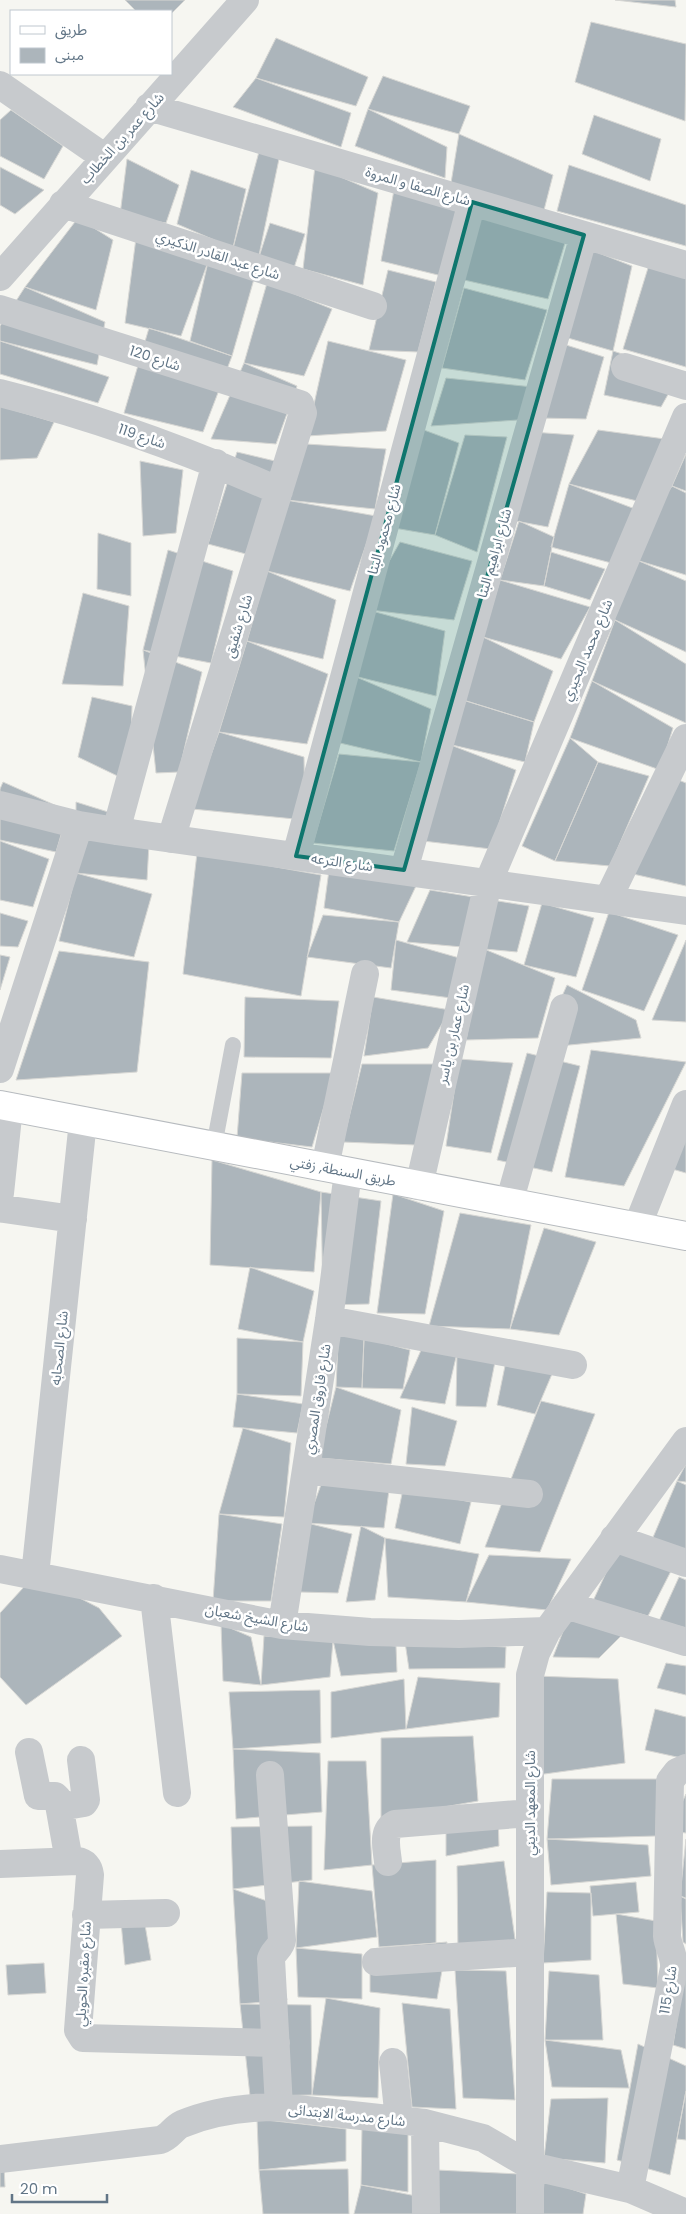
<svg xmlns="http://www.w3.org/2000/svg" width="686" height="2214" viewBox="0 0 686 2214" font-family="Poppins,'Noto Sans Arabic',sans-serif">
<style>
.building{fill:#acb5bb;stroke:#d7d7d4}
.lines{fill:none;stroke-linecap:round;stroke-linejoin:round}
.primary-casing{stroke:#b7bbbf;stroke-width:30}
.service{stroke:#c7cacd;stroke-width:16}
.minor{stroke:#c7cacd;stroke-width:28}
.primary{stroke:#fff;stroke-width:28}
.marked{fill:#0f766e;fill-opacity:0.2;stroke:#0f766e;stroke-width:4;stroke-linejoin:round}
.labels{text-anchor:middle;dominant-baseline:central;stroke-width:5;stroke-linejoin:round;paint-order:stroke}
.street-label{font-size:14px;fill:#617586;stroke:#fff}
</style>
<rect width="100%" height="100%" fill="#f6f6f1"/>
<!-- building -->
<path class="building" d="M125,0H185L171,14V11H136Z
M615,0H675L676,7Z
M591,22L686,44L685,121L575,82Z
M276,38L368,77L356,106L256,78Z
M383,76L470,106L459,134L368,109Z
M256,78L351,113L341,147L233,107Z
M368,109L447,147L445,178L355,146Z
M11,110L63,146L44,179L0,156V120Z
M594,115L661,139L650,181L582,154Z
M459,134L553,175L543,214L451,183Z
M260,148L279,159L258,260L233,248Z
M127,159L179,185L166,223L120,215Z
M569,165L686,205V246L557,211Z
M315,166L378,193L363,285L303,269Z
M0,167L44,190L15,214L0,205Z
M191,170L246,189L233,248L177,224Z
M394,190L457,206L442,276L381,261Z
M478,215L565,243L548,299L464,280Z
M78,218L113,240L96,310L25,287Z
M270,223L305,234L293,271L258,260Z
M136,238L208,262L181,336L125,323Z
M581,246L632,266L613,351L568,338Z
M652,255L686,276V367L623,349Z
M208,262L254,279L232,356L190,341Z
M388,270L436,282L418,352L369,350Z
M267,283L332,309L304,376L244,363Z
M25,287L105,322L97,365L0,341V326Z
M464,288L547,310L525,380L442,368Z
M149,328L232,356L203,432L124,413Z
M0,341L109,377L98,403L0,374Z
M328,341L406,360L386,431L307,436Z
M563,344L604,357L586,419L540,418Z
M613,351L680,373L661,407L604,395Z
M244,363L297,386L276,444L211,439Z
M446,378L533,387L518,420L431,426Z
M0,406L54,422L37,458L0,460Z
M424,430L459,443L435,535L394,528Z
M598,430L665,439L637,501L569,484Z
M518,431L574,435L548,527L494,517Z
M465,435L507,437L477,552L435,535Z
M306,444L386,449L375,509L286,500Z
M237,452L279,462L246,554L208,544Z
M686,454V491L672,486Z
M140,461L183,470L176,533L143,536Z
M569,484L635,509L615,564L551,547Z
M672,486L686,493V575L626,557Z
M286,500L376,516L350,591L267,571Z
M519,521L554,537L544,586L500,580Z
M98,533L131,543V596L97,589Z
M400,542L472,561L454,620L362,609Z
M168,550L233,571L211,663L143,650Z
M551,552L605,569L590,600L544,586Z
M639,561L686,581V652L602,614Z
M267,571L336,600L323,659L247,641Z
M500,580L590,607L561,659L483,637Z
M83,593L129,606L123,686L62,684Z
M372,611L445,631L436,696L354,676Z
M615,620L686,664V723L592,681Z
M483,637L553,671L534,722L463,700Z
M247,641L328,674L307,744L219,732Z
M143,650L202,672L179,772L156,773Z
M354,676L431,709L421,762L340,743Z
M592,681L673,728L660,770L570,738Z
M92,697L132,706L130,782L78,757Z
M463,700L534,722L525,762L448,744Z
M219,732L304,757L305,820L192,809Z
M570,738L598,762L555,861L522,846Z
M448,744L516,770L491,849L423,841Z
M339,754L421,762L394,851L313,843Z
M598,762L649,776L610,866L555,861Z
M676,779L686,783V886L633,874Z
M3,782L68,811L56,852L0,840V789Z
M76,802L150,825L147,880L76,873Z
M0,841L49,859L33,907L0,900Z
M197,853L321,875L301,996L183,974Z
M329,870L416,886L399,922L324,908Z
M76,873L152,894L134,957L59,941Z
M430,890L529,906L517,952L407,942Z
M542,903L594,918L576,977L524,965Z
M609,912L678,935L644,1011L582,990Z
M0,913L28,921L18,947L0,946Z
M323,915L399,922L391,968L307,957Z
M396,940L470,961L451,998L391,990Z
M686,940V1022L652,1020Z
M484,949L555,978L538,1038L466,1040Z
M59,951L149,962L137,1072L16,1080Z
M0,955L10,957L0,990Z
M567,985L636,1020L641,1038L539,1048Z
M245,997L339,1001L331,1058L244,1057Z
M373,997L450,1010L428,1048L364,1056Z
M591,1050L686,1062L624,1186L565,1177Z
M527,1053L580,1066L552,1172L497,1160Z
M459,1059L513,1063L491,1153L446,1146Z
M362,1064H437L415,1145L343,1142Z
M242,1073H334L312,1147L237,1138Z
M686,1132V1173L672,1169Z
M212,1160L321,1192L314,1272L210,1265Z
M321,1192L381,1201L369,1304L323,1305Z
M393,1194L444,1211L425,1314L377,1313Z
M460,1213L531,1225L510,1329L429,1326Z
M544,1228L596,1242L559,1335L510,1329Z
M250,1267L314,1291L303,1342L238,1329Z
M339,1322L364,1338L362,1388L336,1387Z
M237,1338L303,1342L301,1396L237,1394Z
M364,1338L410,1350L403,1389L362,1388Z
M422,1348L457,1353L445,1404L400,1398Z
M457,1353L495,1362L486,1407L456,1406Z
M506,1361L552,1374L535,1414L497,1405Z
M336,1387L401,1410L391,1464L318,1458Z
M237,1394L303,1404L297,1433L233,1427Z
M541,1401L595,1414L540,1552L485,1547Z
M412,1407L457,1421L445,1466L406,1464Z
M243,1428L291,1443L284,1517L219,1514Z
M686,1464V1482L677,1481Z
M677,1481L686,1485V1552L651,1542Z
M322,1482L389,1490L384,1528L307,1523Z
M403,1489L471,1502L460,1544L395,1528Z
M219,1514L282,1524L271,1601H213Z
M307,1523L352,1534L338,1593L300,1592Z
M361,1526L385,1538L375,1600L346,1602Z
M385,1538L479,1554L466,1602L388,1597Z
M616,1551L671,1571L648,1616L593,1601Z
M489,1555L571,1559L547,1610L466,1602Z
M35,1575L99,1608L122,1636L26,1705L0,1677V1613Z
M679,1577L686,1580V1628L659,1621Z
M569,1616L622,1635L599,1658L553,1657Z
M221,1624L251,1637L261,1685L223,1681Z
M264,1636L333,1640L330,1677L261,1685Z
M333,1640L396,1646L397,1672L341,1676Z
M405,1642L506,1647L505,1668L409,1669Z
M666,1663L686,1666V1695L657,1688Z
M535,1676L618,1679L625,1763L537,1775Z
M418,1677L500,1683L499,1717L406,1729Z
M404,1679L406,1729L331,1738V1692Z
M320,1690L321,1743L233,1749L229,1692Z
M655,1709L686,1717V1759L645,1750Z
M473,1736L478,1801L381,1818V1738Z
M233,1749L320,1753L322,1812L236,1819Z
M328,1761H366L372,1865L324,1870Z
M552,1779H657L656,1836L547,1839Z
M686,1794V1833L669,1831Z
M498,1816L499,1846L446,1856V1829Z
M312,1826V1880L233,1889L231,1827Z
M547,1839L648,1845L651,1876L551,1885Z
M686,1839V1898L680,1896Z
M436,1860V1943L379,1947L372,1865Z
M504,1861L517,1953L458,1957L457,1866Z
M299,1881L372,1891L377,1937L296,1948Z
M636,1882L639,1912L593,1916L590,1886Z
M233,1889L267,1901L287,2000L240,2004Z
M547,1892L591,1893V1960L543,1963Z
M680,1896L686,1899V1944L683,1942Z
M616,1914L656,1921L658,1988L623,1984Z
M144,1919L151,1960L125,1965L121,1922Z
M447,1942L437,1999L370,1992V1949Z
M296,1948L362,1954V1999L298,1997Z
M44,1963L46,1993L8,1995L6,1965Z
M685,1969H686V2049L673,2045Z
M455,1970L506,1971L515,2100L463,2098Z
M549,1971L599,1975L603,2040H545Z
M326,1998L380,2008L378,2098L312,2095Z
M402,2003L450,2009L456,2109L412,2107Z
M240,2004L311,2005L312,2095L250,2096Z
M545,2040L621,2050L629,2088L552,2087Z
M638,2044L686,2066V2091L670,2175L617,2160Z
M686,2091V2140L677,2139Z
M608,2098L605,2163L544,2158L551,2099Z
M257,2119L346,2129V2161L259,2170Z
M362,2127L408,2130V2192L361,2185Z
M0,2166H4L5,2187H0Z
M348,2169L349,2214H263L259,2170Z
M437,2170L519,2174L517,2214H435Z
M544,2180L586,2194L583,2214H542Z
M361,2185L416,2196L415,2214H354Z"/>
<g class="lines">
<defs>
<path id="primary" d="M0,1105L686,1236"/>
</defs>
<!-- primary casing -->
<use href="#primary" class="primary-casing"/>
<!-- service -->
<path class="service" d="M214,1146L233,1045"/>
<!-- minor -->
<path class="minor" d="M0,85L104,157
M149,107L686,265
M63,204L373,306
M0,277L245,0
M0,309L300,404L303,413L171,839
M625,367L686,386
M0,393C96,417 189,451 279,491
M0,805L79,825L116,831L686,911
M116,831L216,463
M296,856L472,202
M404,870L584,235
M608,899L686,738
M0,1069L79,825
M325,1167L365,974
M419,1186L488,883L686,417
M0,1193L9,1107
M509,1203L564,1008
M0,1206L4,1209L73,1219
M637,1227L686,1104
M329,1320L573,1365
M306,1470L529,1494
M614,1538L686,1563
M0,1569L282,1625L370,1632L459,1634L547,1631
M35,1575L83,1121
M154,1598L177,1793
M566,1605L686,1642
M282,1625L329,1320L348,1172
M29,1752L38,1796H55L58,1799L69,1861
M270,1775L282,1940C281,1948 273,1951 271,1959L279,2107
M60,1807L84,1803L86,1800L81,1760
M388,1862C387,1850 381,1831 395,1824L530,1813
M0,1864L77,1861C85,1862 89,1867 90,1875L78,2030L83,2038L276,2043
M86,1915L166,1913
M376,1962L530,1952
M393,2062L399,2120
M425,2123L426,2214
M0,2159L160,2140C170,2137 173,2128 182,2124C211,2112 247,2107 279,2107L425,2123L483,2138L531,2166L630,2189L686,2213
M630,2189L674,1968C675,1957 668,1947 667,1936L670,1781L677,1772L686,1768
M530,2214V1675L536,1653L547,1631L686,1441"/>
<!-- primary -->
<use href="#primary" class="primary"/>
</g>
<!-- marked area -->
<path class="marked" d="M472,202L584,235L404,870L296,856Z"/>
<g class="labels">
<!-- street labels -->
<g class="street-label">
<text transform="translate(122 138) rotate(-48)">شارع عمر بن الخطاب</text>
<text transform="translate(418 186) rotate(16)">شارع الصفا و المروة</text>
<text transform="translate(218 255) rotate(18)">شارع عبد القادر الذكيري</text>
<text transform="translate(155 358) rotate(18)">شارع 120</text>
<text transform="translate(142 436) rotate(19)">شارع 119</text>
<text transform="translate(384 529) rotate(-75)">شارع محمود البنا</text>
<text transform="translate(494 553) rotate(-74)">شارع ابراهيم البنا</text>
<text transform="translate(238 626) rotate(-73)">شارع شفيق</text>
<text transform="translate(587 650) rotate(-67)">شارع محمد البحيري</text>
<text transform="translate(342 862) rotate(8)">شارع الترعه</text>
<text transform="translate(453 1034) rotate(-77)">شارع عمار بن ياسر</text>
<text transform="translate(343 1171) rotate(11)">طريق السنطة, زفتي</text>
<text transform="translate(59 1348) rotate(-84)">شارع الصحابه</text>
<text transform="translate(317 1399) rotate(-81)">شارع فاروق المصري</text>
<text transform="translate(257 1618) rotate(10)">شارع الشيخ شعبان</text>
<text transform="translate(530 1803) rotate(-90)">شارع المعهد الديني</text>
<text transform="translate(83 1974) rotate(-87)">شارع مقبره الحويلي</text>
<text transform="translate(668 1990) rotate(-81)">شارع 115</text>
<text transform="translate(347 2115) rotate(6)">شارع مدرسة الابتدائى</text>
</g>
</g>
<!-- legend -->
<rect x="10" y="10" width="162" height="65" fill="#ffffff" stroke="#c0c8cf"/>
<rect x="20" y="26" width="25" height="8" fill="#ffffff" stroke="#c0c8cf"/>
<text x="55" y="35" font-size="15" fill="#617586">طريق</text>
<rect x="20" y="48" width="25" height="15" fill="#acb5bb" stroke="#c0c8cf"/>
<text x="55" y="60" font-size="15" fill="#617586">مبنى</text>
<!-- scale -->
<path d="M12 2194v8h95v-8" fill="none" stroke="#617586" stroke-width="2.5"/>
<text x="20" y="2194" font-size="15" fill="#617586" stroke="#ffffff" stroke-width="4" paint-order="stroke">20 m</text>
</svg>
